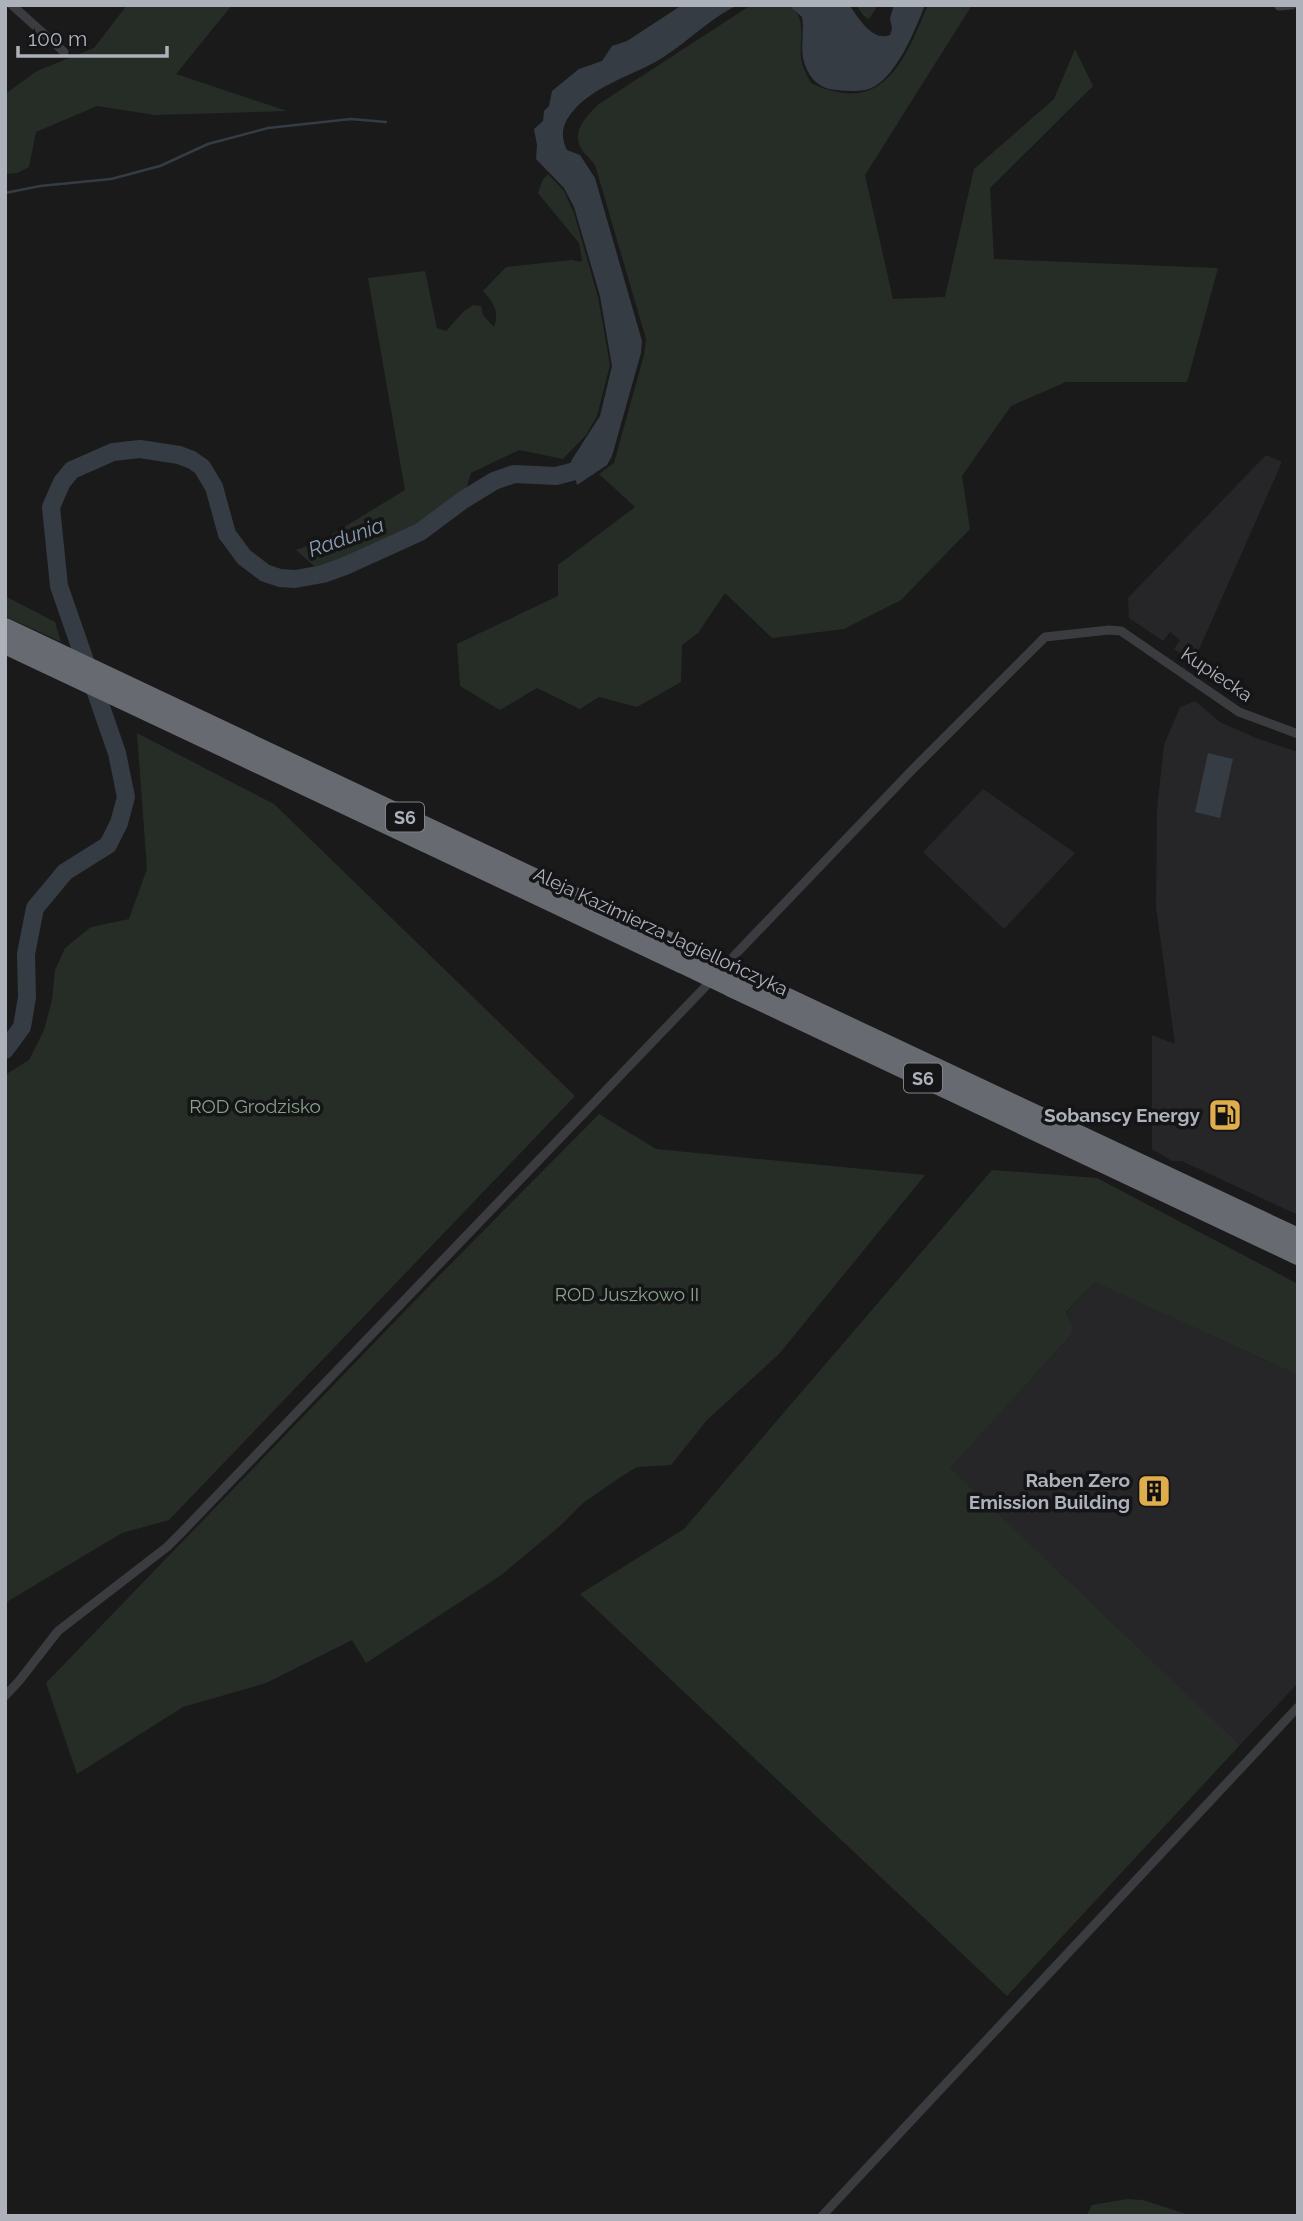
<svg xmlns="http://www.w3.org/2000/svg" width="1303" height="2221" viewBox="0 0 1303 2221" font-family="Raleway,sans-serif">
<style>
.built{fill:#262628}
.green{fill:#262d27}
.water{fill:#353c43}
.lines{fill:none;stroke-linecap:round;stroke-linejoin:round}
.stream{stroke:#353c43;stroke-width:2.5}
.river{stroke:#353c43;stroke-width:18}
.street{stroke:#3b3c40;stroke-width:9}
.highway{stroke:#686a71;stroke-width:18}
.highway-bridge{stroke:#686a71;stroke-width:18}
.labels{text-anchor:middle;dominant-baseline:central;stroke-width:7;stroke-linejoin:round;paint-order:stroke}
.shield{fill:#151517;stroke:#7f8289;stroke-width:2}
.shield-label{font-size:18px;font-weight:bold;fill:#adb1ba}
.street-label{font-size:19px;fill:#adb1ba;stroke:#151517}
.park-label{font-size:19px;fill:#87a288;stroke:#151517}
.poi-label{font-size:19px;font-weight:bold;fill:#adb1ba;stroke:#151517;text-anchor:end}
.water-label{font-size:21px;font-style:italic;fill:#899eb1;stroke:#151517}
</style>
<rect width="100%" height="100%" fill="#1a1a1b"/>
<!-- built -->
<path class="built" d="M1266,455L1282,462L1193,663L1174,649L1180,640L1170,632L1163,641L1129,618L1128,598Z
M1195,701L1220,722L1256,738L1298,752V1215L1182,1161H1172L1152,1149V1035L1175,1044L1156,907L1157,809L1164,745L1180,707Z
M983,789L1075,853L1004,929L923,852Z
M1095,1281L1298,1375V1683L1240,1745L949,1468L1071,1335L1070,1320L1066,1313Z"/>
<!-- green -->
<path class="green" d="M127,5H232L176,74L287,111L155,115L97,106L36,132L29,167L17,173L5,174V94L37,71L94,48Z
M751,5C761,5 774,3 784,5C809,11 799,40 801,58C802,67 807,75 811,83C883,117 904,62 928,5H972L865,175L893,299L945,297L974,169L1054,99L1075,49L1093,86L990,188L994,259L1218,268L1187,382H1066L1011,406L962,476L970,529L901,600L844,629L772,638L725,593L698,633L682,645L681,682L637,707L599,697L580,709L537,688L500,710L460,686L457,644L558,596V565L635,507L599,474L614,463L644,355L646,339L595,165C591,159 584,154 581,148C571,131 588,114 599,104Z
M856,5H878L869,19L864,16Z
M548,174L564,191L574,213L598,297L610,365L597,416L586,435L563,459L519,450L471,473L463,500L420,532L323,574L296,550L323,540L405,490L368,278L425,271L437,328L446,331L464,311L473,305L481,306L483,315L494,327C500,311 493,302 483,291L506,267L572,260L580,262L582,260L579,243L538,193L542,181Z
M5,596L55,622L61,642L5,616Z
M137,733L274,804L575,1096L169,1520L122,1533L5,1603V1075L29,1060L44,1030L52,1000L55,970L65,948L91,927L129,919L147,869Z
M599,1114L656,1149L925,1175L779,1354L707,1420L671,1465L637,1467L619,1478L583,1503L560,1526L500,1576L366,1663L352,1640L266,1683L183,1707L77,1774L46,1683L433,1282Z
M992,1170L1097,1178L1298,1284V1375L1095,1282L1066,1312L1073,1327L1071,1335L950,1468L1240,1745L1007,1996L580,1594L684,1529Z
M1127,2199L1143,2200L1192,2216H1086L1092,2205Z"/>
<!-- water -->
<path class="water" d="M682,5H738C708,19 685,45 657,61C630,76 593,87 573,111C562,124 560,136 567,150L580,155L595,178L642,341L641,353L612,456L607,465L577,485L571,461L600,416L612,366L600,296L574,207L564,188L536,159L537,145L534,129L543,121L544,111L549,106L552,91L579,69L602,61L612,46L627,41Z
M788,5H849C859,18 872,42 890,35L892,29L890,18L894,5H925C915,30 896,79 869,89C858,92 847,91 836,90C820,89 810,79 805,65C799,49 805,33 802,17Z
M1208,753L1233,759L1220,818L1195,812Z"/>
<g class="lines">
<!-- stream -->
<path class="stream" d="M5,193L40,186L111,179L160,166L208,144L268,128L351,119L386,122"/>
<!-- river -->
<path class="river" d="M5,1050L22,1027L27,997L26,954L35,908L65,872L108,845L119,823L126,797L117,753L59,586L51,507L62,482L72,470L113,452L140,449L179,455L192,460L202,467L214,487L227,534L244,557L265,573L280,578L295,579L323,574L345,566L420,532L463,500L494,481L514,474L556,476L575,471L591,457"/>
<!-- street -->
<path class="street" d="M12,5L64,52
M1279,6L1292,5
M732,958L914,768L1045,637L1109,630L1121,631L1239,712L1298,734
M5,1696L19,1681L58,1631L167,1547L182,1532L706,986
M822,2216L1298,1707"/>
<!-- highway -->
<path class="highway" d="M5,627L693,952
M5,645L681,964
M743,976L1298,1237
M731,988L1298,1256"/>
<!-- highway-bridge -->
<path class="highway-bridge" d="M693,952L743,976
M681,964L731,988"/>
</g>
<!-- icons -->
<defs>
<symbol id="fuel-square" viewBox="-11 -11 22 22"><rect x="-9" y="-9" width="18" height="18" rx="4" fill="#e0ad4d" stroke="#151517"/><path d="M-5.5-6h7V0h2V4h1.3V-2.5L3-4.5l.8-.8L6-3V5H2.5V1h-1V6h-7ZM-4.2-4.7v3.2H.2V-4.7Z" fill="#111"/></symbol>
<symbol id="building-square" viewBox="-11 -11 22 22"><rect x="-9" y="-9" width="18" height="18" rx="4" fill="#e0ad4d" stroke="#151517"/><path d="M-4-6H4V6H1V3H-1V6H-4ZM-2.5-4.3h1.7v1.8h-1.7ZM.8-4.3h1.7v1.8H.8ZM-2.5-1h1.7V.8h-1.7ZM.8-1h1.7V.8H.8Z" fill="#111"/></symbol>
</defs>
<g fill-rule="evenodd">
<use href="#fuel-square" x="1206" y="1096" width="38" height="38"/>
<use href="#building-square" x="1135" y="1472" width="38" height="38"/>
</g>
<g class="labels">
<!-- shield labels -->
<g class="shield">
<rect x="386" y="802.5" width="38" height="29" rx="5"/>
<rect x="904" y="1063.5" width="38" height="29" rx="5"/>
</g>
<g class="shield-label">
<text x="405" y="817">S6</text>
<text x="923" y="1078">S6</text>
</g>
<!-- street labels -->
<g class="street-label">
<text transform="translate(1217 674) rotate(34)">Kupiecka</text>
<text transform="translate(661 931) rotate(25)">Aleja Kazimierza Jagiellończyka</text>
</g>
<!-- park labels -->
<g class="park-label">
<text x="255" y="1106">ROD Grodzisko</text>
<text x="627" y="1294">ROD Juszkowo II</text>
</g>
<!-- poi labels -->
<g class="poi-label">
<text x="1200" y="1115">Sobanscy Energy</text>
<text x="1130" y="1480">Raben Zero<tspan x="1130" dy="22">Emission Building</tspan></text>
</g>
<!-- water labels -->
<g class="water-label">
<text transform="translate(346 537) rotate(-20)">Radunia</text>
</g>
</g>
<!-- border -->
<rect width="1303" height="2221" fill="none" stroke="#adb1ba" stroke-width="14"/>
<!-- scale -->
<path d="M18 46v10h149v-10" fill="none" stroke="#adb1ba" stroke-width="3.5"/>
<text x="28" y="46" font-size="21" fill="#adb1ba" stroke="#151517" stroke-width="5" paint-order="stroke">100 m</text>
</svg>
